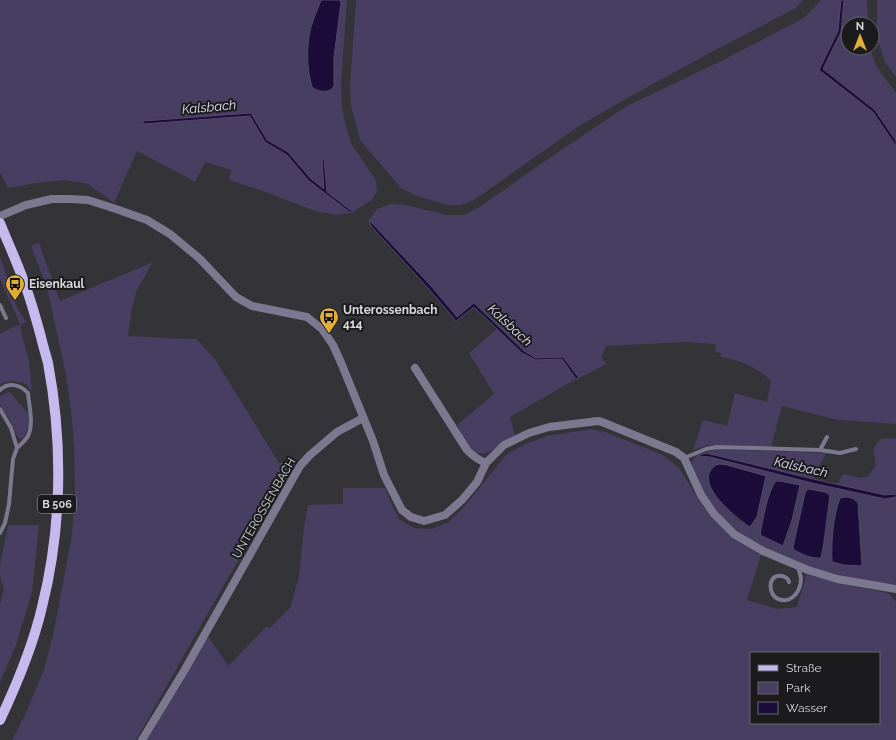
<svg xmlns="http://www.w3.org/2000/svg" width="896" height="740" viewBox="0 0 896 740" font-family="Raleway,sans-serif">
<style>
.green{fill:#473e62;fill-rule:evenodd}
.water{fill:#1c0c3a;stroke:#54496a}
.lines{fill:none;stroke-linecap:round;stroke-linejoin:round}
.service{stroke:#7c7890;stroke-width:4}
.minor{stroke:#7c7890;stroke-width:8}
.primary{stroke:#c5baed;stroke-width:10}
.labels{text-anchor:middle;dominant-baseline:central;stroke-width:4;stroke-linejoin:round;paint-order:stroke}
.shield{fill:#1b1b1d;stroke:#9f9fa1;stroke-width:1}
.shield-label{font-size:11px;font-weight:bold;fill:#d8d7da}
.poi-label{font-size:12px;font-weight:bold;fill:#d8d7da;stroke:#1b1b1d;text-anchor:start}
.street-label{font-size:12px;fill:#d8d7da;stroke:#1b1b1d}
.water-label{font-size:13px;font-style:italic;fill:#e4e1f2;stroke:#1b1b1d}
</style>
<rect width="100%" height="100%" fill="#343337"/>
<!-- green -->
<path class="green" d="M0,0H321C319,7 315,14 313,21C307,38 308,59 309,77L334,86V57L341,3L340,0H347L341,85L342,108L346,127L352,145L376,180L377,191L372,200L353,212L327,192L324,159L322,160L324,190L311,179L288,152L267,140L251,113L143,121V124L250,116L265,142L287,155L309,181L351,213L336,215L315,211L263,191L229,180L231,170L205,162L195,182L190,179L137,151L114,203L88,184L65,180L36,183L8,188L0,172Z
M356,0H803L796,8L706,55L622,101L579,126L474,200L462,205H449L416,196L401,188L360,140L351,106L350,85Z
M821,0H841L838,31L820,70L873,112L896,146V424L838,420L782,406L771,447L717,445L706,446L693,450L703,420L727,426L735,393L767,402L771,381L768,378C751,365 742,361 721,357V353L715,352L716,344L685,342L606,346L601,358L607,364L579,378L563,357L536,358L524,351L474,303L457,317L431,286L369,220L377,209L391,204L406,205L447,215H464L478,208L532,170L625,107L721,61L804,18Z
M844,0H867L868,24H848V48H870L876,66L896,93V141L875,110L823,69L841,32Z
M877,0H896V77L885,62L877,38Z
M39,243L60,301L153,262L137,290L132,308L128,336L185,339H197L216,361L279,463L296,461L221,590L136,740H12L24,717L44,670L53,635L72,536L75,489L74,446L71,410L66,375L47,288L31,246Z
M0,257C5,269 9,282 12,295L10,296L12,300H14L17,307L26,322L20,325L24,343L29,361L32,391C29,389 28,385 25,384C17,380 7,381 0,384V333H1L20,324L0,279Z
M497,329L522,353L536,360L562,359L576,379L510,417L515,436C510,438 505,441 501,444C498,446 495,449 491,451C472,461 464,438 457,425L494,394L469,353Z
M10,392L28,413L29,425L27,430L25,436L23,438L20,439L17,436L10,420L0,405V396L6,393Z
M592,429L605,432L663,455L679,468L697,497L711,517L731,536L761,555L747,600L777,609L797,607L807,573L836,583L888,593L896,602V740H147L208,636L228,666L266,627L270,628L290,608L299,577L304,527L308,505L343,504V488H385L391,503L399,519L414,528L432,529L449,522L463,508L506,455L525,444L547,436ZM751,653H879V723H751Z
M896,438V494L885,495L837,485L843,474L859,478L867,477L876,465L873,449L880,439Z
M717,449L826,453L813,479L706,453Z
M697,456L710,457L812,483L885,499L896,497V584L892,585C874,582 856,579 838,575C822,572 807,565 792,559C763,547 738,536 717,512C705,498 698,480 691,464L693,459ZM720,464L727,465L766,476L750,527L740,521L729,511ZM773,485L796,504L789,531L783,546L761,535L767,505ZM805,493L830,495L824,542L793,547ZM849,497L854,498L858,503L862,566L844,565L832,562C831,544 833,515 840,498Z
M8,525H39L37,545L32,592L16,645L0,682V604L4,590L0,576V565Z"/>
<!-- water -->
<path class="water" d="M321,0H340L341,3L334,57V86C330,94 318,92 312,87C306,67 306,40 313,21C315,14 319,7 321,0Z
M841,0H844L841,32L823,69L875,110L896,141V146L873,112L819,70L838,31Z
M251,113L267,140L288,152L311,179L324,189L322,160L324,159L327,192L353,212L351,213L309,181L287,155L265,142L250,116L143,124V121Z
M369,220L431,286L457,317L474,303L524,351L536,358L563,357L579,378L576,379L562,359L536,360L522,353L474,307L456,321L428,288L371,226Z
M706,453L813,479L885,495L896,494V497L885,499L812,483L710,457L697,456Z
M720,464L727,465L766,476L757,517L750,527C735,517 691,482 716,465Z
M776,481H780L800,485L792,520L783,546L760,535C763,520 767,492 776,481Z
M809,489L825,492L830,495L824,542L821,558C811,559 802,554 794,550L793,547L805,493L807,490Z
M844,497C850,497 854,498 858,503L862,566L844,565L832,562C831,542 833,517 840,498Z"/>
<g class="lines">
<!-- service -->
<path class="service" d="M0,305L6,318
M0,390C8,382 20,384 28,393C29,406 34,423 28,436C25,441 21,444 17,448
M0,409L11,428L17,448L13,459L9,504L5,523L0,533
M820,450L840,453L856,449
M684,458L706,449L717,447L820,450L827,437
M789,582C788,578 786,577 782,576C768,573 767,594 778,599C792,604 801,591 801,578C800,574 799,570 798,566"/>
<!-- minor -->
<path class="minor" d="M0,216L26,205L52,199H70L88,200L116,209L147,220L170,234L199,258L236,297L252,306L307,317L322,329L333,345L342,365L373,441L384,475L402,510L411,517L424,521L445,515L462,500L477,482L486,463L504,445L529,433L549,427L598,421L602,422L676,452L684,458L701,495L714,514L734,534L763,551L808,570L837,579L896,589
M415,368L467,450C473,456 478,460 486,463
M142,740L184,671L300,466L310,455L337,432L363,418"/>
<!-- primary -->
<path class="primary" d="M0,223C8,243 17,262 24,282C31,300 36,319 41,337C43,346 46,355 48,363C63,443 62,528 42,607C33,646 17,684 0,720"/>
</g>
<!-- icons -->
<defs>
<symbol id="bus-pin" viewBox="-11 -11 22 30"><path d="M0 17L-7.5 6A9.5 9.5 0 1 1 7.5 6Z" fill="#e1af34" stroke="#1b1b1d"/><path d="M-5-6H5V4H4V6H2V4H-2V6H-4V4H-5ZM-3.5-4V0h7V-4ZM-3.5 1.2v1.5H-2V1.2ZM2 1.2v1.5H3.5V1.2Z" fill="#111"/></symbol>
</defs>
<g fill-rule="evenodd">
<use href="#bus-pin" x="4" y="273" width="22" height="30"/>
<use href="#bus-pin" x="318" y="306" width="22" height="30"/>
</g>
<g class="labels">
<!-- shield labels -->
<rect class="shield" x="38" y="495" width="38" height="18" rx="3"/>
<g class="shield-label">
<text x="57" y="504">B 506</text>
</g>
<!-- poi labels -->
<g class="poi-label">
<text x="29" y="284">Eisenkaul</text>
<text x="343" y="310">Unterossenbach<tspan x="343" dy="14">414</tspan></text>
</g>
<!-- street labels -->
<g class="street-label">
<text transform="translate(264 508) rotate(-60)">UNTEROSSENBACH</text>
</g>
<!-- water labels -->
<g class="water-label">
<text transform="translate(209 107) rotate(-5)">Kalsbach</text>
<text transform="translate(510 325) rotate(43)">Kalsbach</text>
<text transform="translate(801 467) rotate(13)">Kalsbach</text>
</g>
</g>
<!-- legend -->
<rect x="750" y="652" width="130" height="72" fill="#1b1b1d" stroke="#676669"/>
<rect x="758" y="665" width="20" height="6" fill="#c5baed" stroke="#676669"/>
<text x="786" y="672" font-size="12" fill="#d8d7da">Straße</text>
<rect x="758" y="682" width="20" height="12" fill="#473e62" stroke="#676669"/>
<text x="786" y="692" font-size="12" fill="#d8d7da">Park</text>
<rect x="758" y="702" width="20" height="12" fill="#1c0c3a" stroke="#676669"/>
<text x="786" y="712" font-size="12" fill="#d8d7da">Wasser</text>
<!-- north arrow -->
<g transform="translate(860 36)"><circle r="19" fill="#1b1b1d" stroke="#676669"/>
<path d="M0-3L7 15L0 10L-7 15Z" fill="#e1af34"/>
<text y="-6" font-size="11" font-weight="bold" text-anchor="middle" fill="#d8d7da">N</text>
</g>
</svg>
